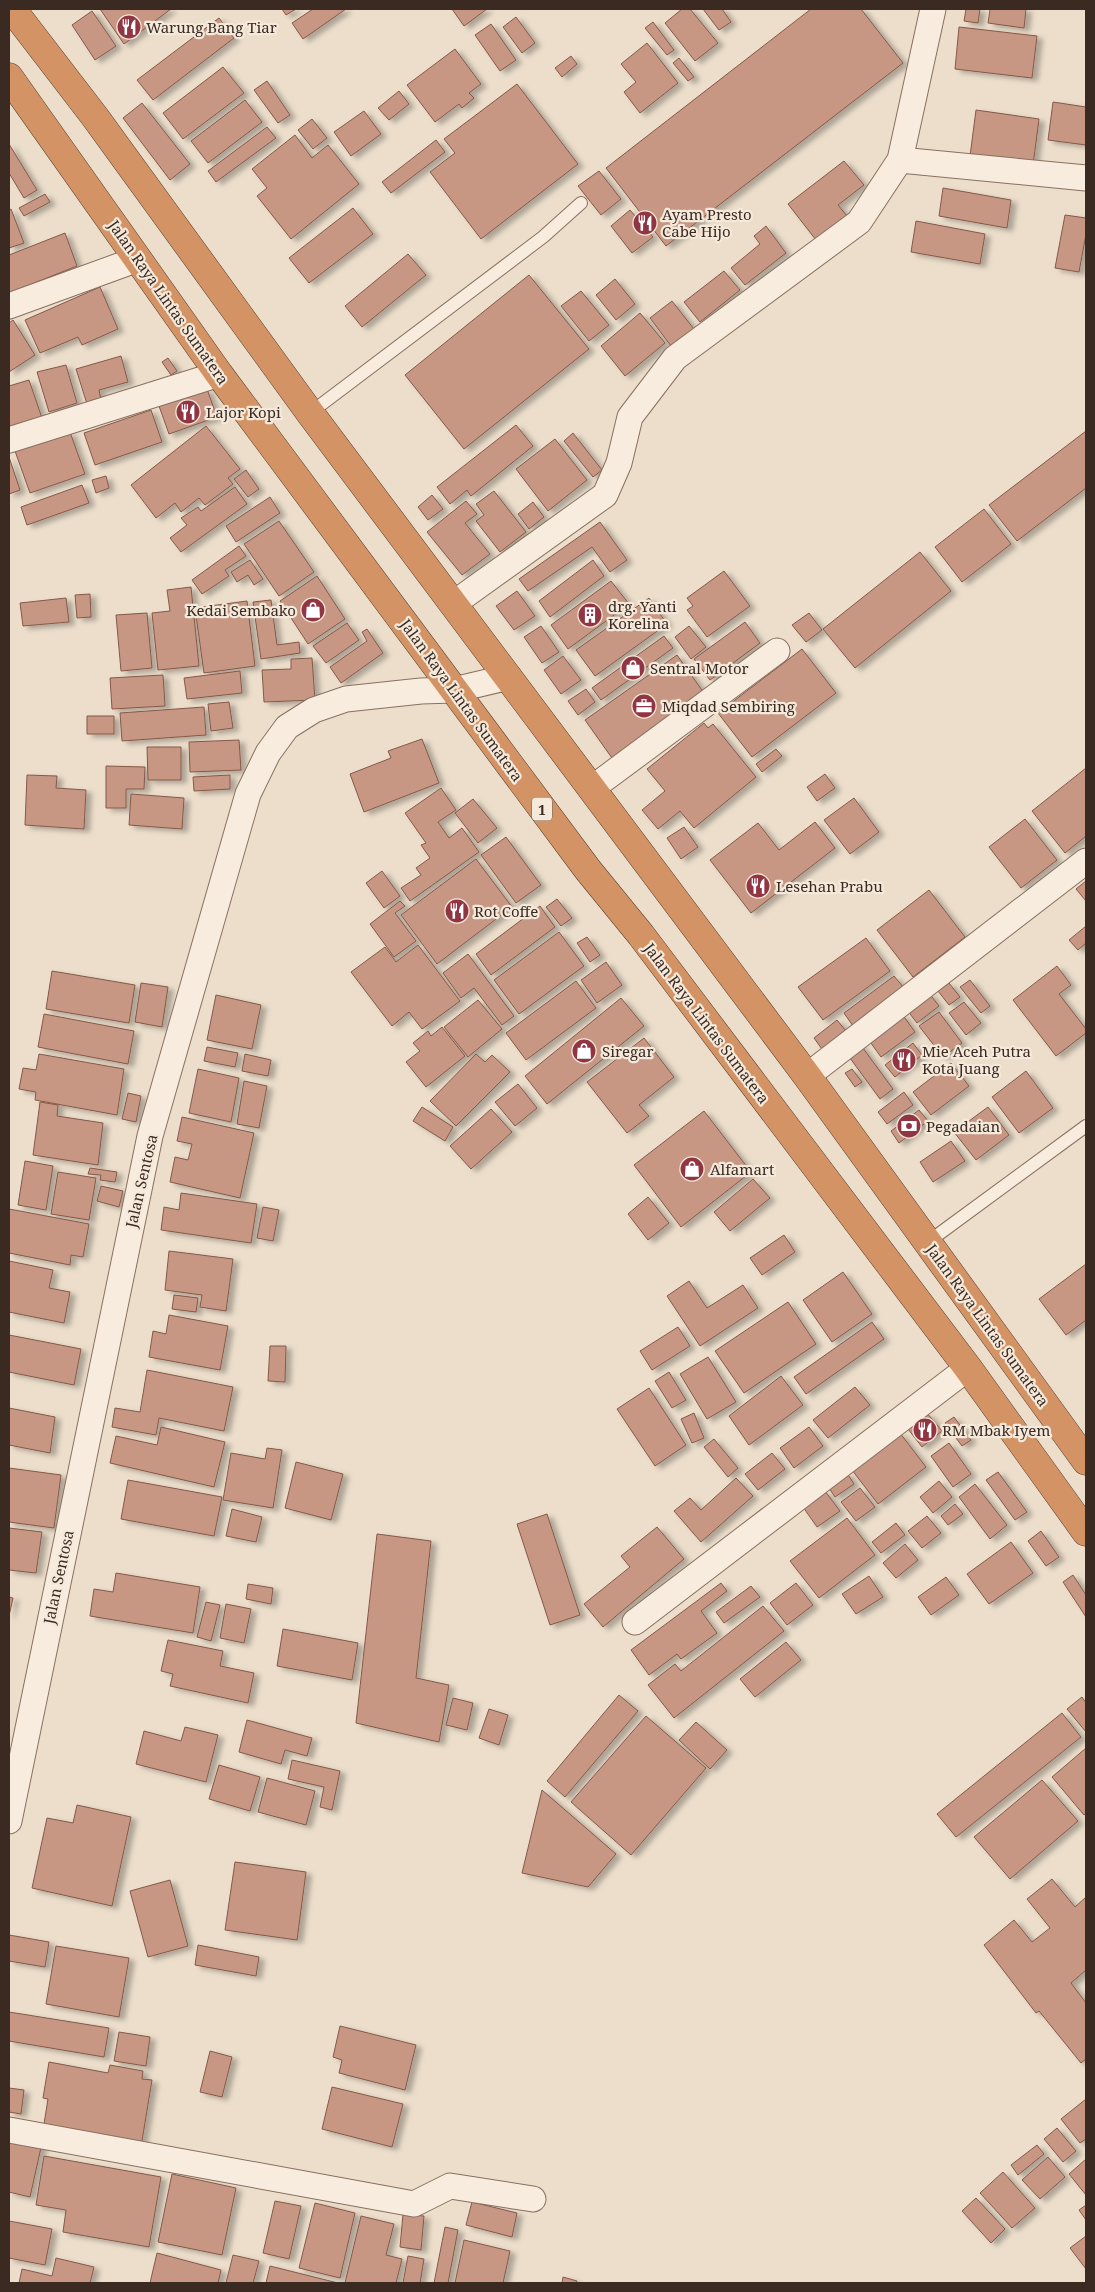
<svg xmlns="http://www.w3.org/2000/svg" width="1095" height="2292" viewBox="0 0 1095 2292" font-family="'Noto Serif',serif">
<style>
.building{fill:#c79784;stroke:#855848;filter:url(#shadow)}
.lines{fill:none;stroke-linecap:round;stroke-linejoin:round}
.lane-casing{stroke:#887060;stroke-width:14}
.street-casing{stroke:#887060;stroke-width:27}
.highway-casing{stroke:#563f34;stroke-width:29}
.lane{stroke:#f7ecde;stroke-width:12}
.street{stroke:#f7ecde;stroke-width:25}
.highway{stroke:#d39364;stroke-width:28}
.labels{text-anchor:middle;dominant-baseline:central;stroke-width:4.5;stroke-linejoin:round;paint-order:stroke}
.shield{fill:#f4e9da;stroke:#726359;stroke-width:1}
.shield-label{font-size:14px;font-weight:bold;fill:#3a2a22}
.poi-label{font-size:15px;fill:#3a2a22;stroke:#f4e9da;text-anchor:start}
.street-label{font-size:15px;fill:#3a2a22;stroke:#f4e9da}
</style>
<defs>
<filter id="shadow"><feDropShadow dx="5.5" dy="3" stdDeviation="2.5" flood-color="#0004"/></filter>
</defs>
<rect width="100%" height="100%" fill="#ecdecb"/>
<!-- building -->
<path class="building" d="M100,9H171L124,44Z
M282,9H296L286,15Z
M313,9H346L303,39L292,23Z
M452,9H487L464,26Z
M682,9H690L718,43L695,61L665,23Z
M703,9H722L731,22L719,30Z
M811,9H861L903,63L666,246L606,168Z
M966,9H980L978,23L964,21Z
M990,9H1026L1024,28L988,23Z
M92,11L116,46L95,60L72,25Z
M516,17L535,43L522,53L503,27Z
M219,18L234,38L153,100L137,80Z
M653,22L674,50L667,55L645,28Z
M491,24L516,60L500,71L475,35Z
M959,27L1037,36L1032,78L955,69Z
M647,43L678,83L640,113L624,92L636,82L621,64Z
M455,49L481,84L469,93L474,98L462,108L459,104L435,122L407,85Z
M571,56L577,64L562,77L555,68Z
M679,58L694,77L688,81L673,63Z
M223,67L244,93L183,139L163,113Z
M267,81L290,115L278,123L254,90Z
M517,84L578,164L481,239L430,172L455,153L444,139Z
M399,91L409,104L389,120L378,108Z
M245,100L262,122L208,163L191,141Z
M1053,102L1086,107V145L1048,140Z
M142,103L190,164L170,180L123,118Z
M976,110L1039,119L1033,165L970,156Z
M364,111L381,134L351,156L334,132Z
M312,119L327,138L313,149L298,130Z
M267,127L276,138L216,182L208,171Z
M295,135L312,158L328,145L359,184L291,239L257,196L267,188L252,169Z
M436,140L445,152L391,193L382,182Z
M9,144L37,190L24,198L9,173Z
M844,161L864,185L838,205L847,216L816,240L788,204Z
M599,171L621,199L601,215L578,186Z
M943,188L1011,200L1007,228L939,216Z
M45,194L50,202L24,216L19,208Z
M353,208L373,234L309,283L289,258Z
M11,209L24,243L9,248V210Z
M630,210L653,237L632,253L611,226Z
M1065,215L1086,218V234L1079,272L1055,268Z
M916,221L985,234L980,264L911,252Z
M766,226L786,253L745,285L731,268L760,244L754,236Z
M65,233L77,266L9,293V255Z
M408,254L426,275L362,327L345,306Z
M724,271L740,290L700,322L684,302Z
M529,275L589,349L464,449L405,375Z
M615,279L635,304L616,320L596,295Z
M100,287L118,329L82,345L78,337L40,353L25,320Z
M581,291L609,325L589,341L561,306Z
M672,301L694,329L671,346L650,318Z
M640,313L665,343L625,376L601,346Z
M13,320L35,355L9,372V323Z
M121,356L128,382L99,390L101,400L87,404L76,369Z
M168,358L177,371L171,375L162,362Z
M66,365L77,403L49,412L37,372Z
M29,380L42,418L9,429V386Z
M207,389L217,417L169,434L159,406Z
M151,410L162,442L95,465L84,433Z
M516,425L533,446L471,496L467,490L450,504L437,487Z
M206,426L240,469L228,478L233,484L205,505L199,498L181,512L175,503L156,518L131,485Z
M1086,431V488L1017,541L989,505Z
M70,432L85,474L30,493L15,451Z
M573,433L602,470L593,477L564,441Z
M555,439L587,480L548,511L516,469Z
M9,457L20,490L9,494Z
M246,470L259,489L248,497L234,479Z
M106,476L109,488L96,493L92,480Z
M82,485L89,503L27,525L21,507Z
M235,487L247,504L181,552L170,538L187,525L181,518L198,507L201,511Z
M494,491L526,532L500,552L476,521L484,515L476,504Z
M432,495L443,509L428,520L418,507Z
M270,497L280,513L236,542L226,526Z
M466,501L477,514L465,523L490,554L462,575L427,532Z
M533,502L544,517L529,529L518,514Z
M984,509L1011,544L962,582L935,547Z
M279,521L314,572L279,596L244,544Z
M600,522L627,560L610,572L592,547L528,591L519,579Z
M239,546L246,556L225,570L229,576L202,594L192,580Z
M920,552L951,591L855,668L823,629Z
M250,560L263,579L254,585L248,575L237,582L231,572Z
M593,560L604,576L550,617L539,601Z
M724,571L750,606L707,637L687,610L693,606L687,598Z
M317,576L345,619L308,644L280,601Z
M611,581L629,604L568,649L551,625Z
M191,587L199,666L158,670L152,613L170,611L167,590Z
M517,591L535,616L514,630L496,606Z
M90,594L91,617L77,618L75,595Z
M66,598L69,622L23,626L20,603Z
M649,598L667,624L595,676L576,650Z
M271,600L277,645L299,642L300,653L261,659L253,602Z
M247,601L255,666L204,673L195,608Z
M147,613L152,668L121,671L116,615Z
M809,613L822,630L806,642L792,625Z
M745,622L760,643L710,680L694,659Z
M347,623L359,640L326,663L313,646Z
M541,626L559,652L542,663L524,637Z
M689,626L706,647L691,659L675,637Z
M367,629L383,653L341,683L330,667L367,641L362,632Z
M664,636L673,648L601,700L592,688Z
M802,649L836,693L752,757L718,713Z
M677,655L704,693L612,758L585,720Z
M563,656L581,680L561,694L544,670Z
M312,658L315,700L264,702L262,670L291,669V659Z
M240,671L242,693L187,699L184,678Z
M163,675L165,706L112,709L110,678Z
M586,689L595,702L578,715L568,701Z
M229,702L233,728L211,731L208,704Z
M204,707L206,735L122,741L120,713Z
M87,716H114V734H87Z
M704,723L708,728L713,724L756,777L694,828L680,811L658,829L642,810L665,791L647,769Z
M422,739L439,783L364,812L350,774L391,758L388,751Z
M239,740L241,770L190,772L189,742Z
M147,747H181V780H148Z
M776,749L782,756L762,772L756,764Z
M106,766L145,767L144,789H126V808H106Z
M1086,768V836L1065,853L1032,811Z
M825,774L835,788L817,801L807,787Z
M27,775L57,776L56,788L86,790L84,829L25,825Z
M230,775V789L194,791L193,777Z
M441,788L456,810L438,822L449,838L462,828L479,852L410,901L401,888L421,875L416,868L430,858L421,845L426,843L405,813Z
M131,794L184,798L182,829L129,825Z
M854,798L879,832L850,854L824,820Z
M473,799L497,828L478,843L455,813Z
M1025,819L1057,860L1021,888L989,847Z
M815,822L835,848L751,913L710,860L758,823L779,850Z
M684,827L698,847L681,859L667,838Z
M506,837L541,885L516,903L481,855Z
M476,859L512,907L437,964L401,915Z
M382,871L400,896L384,908L366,883Z
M1086,881V901L1076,889Z
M929,890L965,937L913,977L877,930Z
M557,899L572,918L561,926L546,907Z
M400,901L405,906L395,913L416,941L394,957L370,924Z
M540,906L555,927L491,975L476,954Z
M1086,926V943L1078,950L1069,940Z
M559,932L584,966L519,1014L494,980Z
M587,937L600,955L590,962L577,943Z
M866,938L890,971L823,1020L798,987Z
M418,945L460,1001L422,1029L409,1012L392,1026L351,972L385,947L396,962Z
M468,954L514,1016L502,1025L474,988L461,998L443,973Z
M606,962L622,985L597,1003L581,980Z
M1057,966L1071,985L1059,994L1086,1029V1033L1056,1056L1013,1000Z
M52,971L135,985L129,1023L46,1009Z
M894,976L904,988L853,1026L844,1013Z
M970,980L990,1006L981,1013L960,987Z
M576,981L596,1008L526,1060L506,1033Z
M141,983L168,987L162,1027L135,1022Z
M949,983L960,997L949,1005L938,991Z
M929,993L939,1006L917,1023L907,1010Z
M216,995L261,1005L252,1049L207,1040Z
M621,998L644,1026L547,1104L525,1076Z
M478,1000L502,1029L468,1057L444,1027Z
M964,1002L981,1023L966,1035L949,1013Z
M939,1012L962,1043L943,1057L919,1026Z
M44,1014L134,1031L128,1064L38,1047Z
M902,1014L915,1032L881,1057L868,1039Z
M837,1020L846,1031L822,1049L814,1038Z
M442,1027L465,1056L426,1087L406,1062L420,1051L413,1043L428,1031L431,1036Z
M644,1038L674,1077L639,1105L649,1116L627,1133L587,1082Z
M913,1043L922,1055L895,1077L885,1065Z
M860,1044L893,1089L880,1099L847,1054Z
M207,1047L238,1053L235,1067L204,1061Z
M39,1054L124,1069L117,1115L35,1100L36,1092L19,1089L23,1068L36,1070Z
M245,1054L271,1060L268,1076L242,1071Z
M476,1054L485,1062L492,1055L510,1072L456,1126L430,1101Z
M951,1063L969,1086L931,1115L913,1092Z
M198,1069L239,1078L231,1122L189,1113Z
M852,1069L862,1082L855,1087L845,1073Z
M1026,1071L1053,1108L1019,1133L992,1097Z
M244,1081L267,1086L259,1128L237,1124Z
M518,1084L537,1108L515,1126L495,1102Z
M904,1092L913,1105L887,1124L878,1112Z
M128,1093L141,1096L136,1122L122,1119Z
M40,1102L58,1105L57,1116L103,1123L98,1165L33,1155Z
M422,1107L453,1127L445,1141L413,1121Z
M988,1107L1009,1135L976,1160L954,1132Z
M491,1109L512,1132L471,1169L450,1146Z
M919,1110L928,1121L899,1143L891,1131Z
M704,1111L751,1172L681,1227L634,1165Z
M182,1117L254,1133L240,1198L170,1182L175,1157L188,1160L192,1144L177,1141Z
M951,1141L965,1161L933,1182L920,1162Z
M25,1161L53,1166L46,1210L18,1205Z
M90,1168L117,1172L115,1182L100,1180L101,1175L88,1174Z
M58,1172L96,1178L89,1220L51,1214Z
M753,1179L770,1198L730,1231L714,1212Z
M101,1186L123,1191L119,1207L97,1201Z
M181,1193L257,1204L251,1243L161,1230L164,1207L179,1210Z
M648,1197L669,1223L648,1240L628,1214Z
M263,1207L279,1210L273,1241L257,1238Z
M9,1209L89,1224L83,1257L71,1255L70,1265L9,1253Z
M784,1235L795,1252L762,1275L750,1258Z
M169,1251L233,1259L226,1311L200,1307L202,1295L165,1290Z
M9,1261L53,1270L49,1288L70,1292L64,1323L9,1312Z
M1086,1264V1320L1066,1335L1039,1299Z
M843,1272L872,1314L832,1342L803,1300Z
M689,1281L707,1308L743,1285L758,1308L700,1346L667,1296Z
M174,1295L198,1298L196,1312L172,1309Z
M788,1302L816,1344L744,1393L715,1351Z
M169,1315L228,1326L220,1370L149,1357L153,1331L166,1334Z
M872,1322L884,1339L806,1394L794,1377Z
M678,1327L690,1346L652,1370L640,1351Z
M9,1335L81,1349L74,1385L9,1372Z
M270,1346H286L285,1382L268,1381Z
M708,1357L736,1402L707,1419L680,1374Z
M147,1370L233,1387L224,1431L159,1418L156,1435L112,1427L115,1408L140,1412Z
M669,1372L686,1400L672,1408L655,1381Z
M781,1376L803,1405L749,1445L729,1416Z
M855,1387L870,1405L828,1438L813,1420Z
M649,1388L686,1445L655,1466L617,1409Z
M9,1408L55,1417L50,1453L9,1445Z
M694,1413L704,1438L692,1443L681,1419Z
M927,1413L942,1431L922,1447L908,1429Z
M954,1417L971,1440L962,1446L945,1423Z
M161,1427L225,1442L214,1487L110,1463L116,1436L157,1445Z
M809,1427L823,1446L794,1468L780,1448Z
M900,1433L926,1467L878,1504L852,1470Z
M714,1439L738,1468L728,1477L704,1447Z
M949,1443L971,1474L953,1487L931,1456Z
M267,1448L282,1450L273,1508L223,1500L231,1453L265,1459Z
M772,1453L785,1469L758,1490L745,1474Z
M296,1462L343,1474L331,1520L285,1508Z
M9,1468L61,1475L54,1528L9,1522Z
M998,1472L1027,1512L1015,1520L986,1480Z
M847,1473L854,1484L835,1497L827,1485Z
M736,1478L753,1496L701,1542L674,1511L690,1498L701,1510Z
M128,1480L222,1497L214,1536L121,1519Z
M939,1481L952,1497L933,1513L920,1497Z
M975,1484L1007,1525L990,1539L959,1497Z
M860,1488L875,1507L856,1521L841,1502Z
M825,1491L840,1511L817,1527L803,1507Z
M955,1504L963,1514L948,1525L941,1516Z
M232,1509L262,1517L256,1542L226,1536Z
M547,1514L580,1615L550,1625L517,1524Z
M927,1516L941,1533L922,1548L908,1531Z
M847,1518L875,1555L819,1598L790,1561Z
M896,1523L905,1535L881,1553L872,1542Z
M657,1527L684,1559L603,1627L584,1604L630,1567L621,1556Z
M9,1528L42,1532L36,1573L9,1570Z
M1041,1531L1059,1557L1046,1566L1028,1541Z
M377,1534L431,1541L416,1678L449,1685L439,1742L356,1723Z
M1011,1542L1033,1573L989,1604L967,1574Z
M905,1544L918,1560L896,1578L883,1563Z
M116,1573L200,1587L193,1633L90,1616L94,1589L113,1592Z
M1073,1575L1086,1595V1617L1063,1582Z
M869,1576L883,1597L856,1614L842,1594Z
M946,1577L959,1595L931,1615L918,1597Z
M721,1583L727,1591L701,1611L717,1633L681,1659L677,1654L649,1675L631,1650Z
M796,1583L813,1605L787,1625L770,1603Z
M248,1584L273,1588L271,1604L246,1599Z
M751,1586L760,1597L724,1623L716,1612Z
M9,1597L13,1598L9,1616Z
M206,1602L220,1605L211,1641L197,1637Z
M226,1604L251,1609L244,1643L220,1638Z
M763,1606L784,1631L674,1718L648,1685L675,1664L681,1671Z
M283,1629L358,1643L352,1680L277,1666Z
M168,1640L223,1651L220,1666L254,1673L248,1703L170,1686L173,1674L161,1671Z
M786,1642L801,1660L755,1697L740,1679Z
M619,1695L638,1711L565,1797L547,1781Z
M1082,1697L1086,1703V1732L1067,1709Z
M453,1698L473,1703L467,1730L446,1725Z
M489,1709L508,1715L499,1745L479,1738Z
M1062,1713L1081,1737L956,1837L937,1814Z
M646,1716L706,1768L631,1855L571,1802Z
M247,1720L312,1738L307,1756L285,1750L281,1764L239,1752Z
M696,1722L727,1750L710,1769L679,1740Z
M185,1727L218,1735L206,1782L136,1764L144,1731L181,1741Z
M1086,1748V1813L1084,1815L1052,1777Z
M292,1760L340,1771L332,1810L320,1807L324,1787L288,1779Z
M219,1765L260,1777L250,1811L209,1799Z
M267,1778L315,1791L306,1825L258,1812Z
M1042,1780L1078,1821L1010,1879L974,1837Z
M542,1790L616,1854L588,1887L522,1873Z
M77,1805L131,1817L112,1906L32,1888L47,1818L73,1823Z
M235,1862L306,1872L297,1940L225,1930Z
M1052,1879L1075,1907L1086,1897V1970L1071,1983L1086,2003V2059L1081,2063L1039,2011L1036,2013L984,1945L1014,1920L1032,1942L1050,1928L1027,1899Z
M170,1880L188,1946L148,1957L130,1891Z
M9,1935L49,1942L45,1967L9,1961Z
M198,1945L259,1957L256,1976L195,1965Z
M56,1946L129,1958L119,2017L46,2004Z
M9,2012L109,2028L104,2057L9,2041Z
M340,2026L416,2045L405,2090L339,2073L342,2060L333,2057Z
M119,2032L150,2037L146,2066L114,2061Z
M210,2051L232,2057L222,2097L200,2092Z
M49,2062L108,2073L110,2065L143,2071L142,2079L152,2080L141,2147L43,2130L48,2099L43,2098Z
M332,2087L403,2104L392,2147L322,2129Z
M9,2088L24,2090L21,2114L9,2112Z
M1086,2099V2139L1080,2143L1061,2119Z
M1057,2128L1076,2151L1063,2162L1044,2139Z
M9,2136L42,2143L30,2197L9,2192Z
M1037,2145L1044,2154L1018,2175L1011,2165Z
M44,2156L161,2177L149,2247L63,2232L66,2210L36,2205Z
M1048,2157L1065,2177L1040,2199L1022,2180Z
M1086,2159V2195L1069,2174Z
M1003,2172L1035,2208L1012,2228L980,2193Z
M172,2174L236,2188L222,2255L158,2242Z
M976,2198L1005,2229L991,2243L962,2211Z
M275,2201L301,2206L289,2259L263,2253Z
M472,2202L517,2213L512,2237L466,2225Z
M315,2203L355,2213L340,2278L299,2268Z
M1086,2205V2220L1079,2210Z
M403,2214L424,2216L421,2250L400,2247Z
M361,2216L394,2224L386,2255L402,2259L396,2283H345Z
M9,2221L52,2229L45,2265L9,2258Z
M445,2227L458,2230L448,2283H434Z
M1086,2236V2269L1070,2248Z
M464,2240L510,2251L503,2283H455Z
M157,2253L221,2270L218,2283H150Z
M233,2255L259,2261L253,2283H226Z
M408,2256L424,2259L420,2283H403Z
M56,2258L94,2267L90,2283H19L22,2269L52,2276Z
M270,2266L338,2283H266Z
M563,2277L577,2281L576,2283H562Z"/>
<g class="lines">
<defs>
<path id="lane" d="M310,413L543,237L581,203
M928,1242L1086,1126"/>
<path id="street" d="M900,160L1086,178
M9,306L138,259
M9,440L219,374
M453,604L605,495L619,463L630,417L675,358L859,222L900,160L933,9
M591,789L777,651
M807,1076L1086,861
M635,1622L968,1368
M9,1821L150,1136L248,794L268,753L287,727L314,710L346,699L421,691L454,690L509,677
M9,2130L414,2204L450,2186L533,2199"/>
<path id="highway" d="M12,9L95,117L310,413L807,1076L1086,1461
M9,77L219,374L588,870L641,935L968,1368L1086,1532"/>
</defs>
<!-- lane casing -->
<use href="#lane" class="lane-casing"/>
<!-- street casing -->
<use href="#street" class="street-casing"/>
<!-- highway casing -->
<use href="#highway" class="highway-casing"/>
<!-- lane -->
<use href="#lane" class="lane"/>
<!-- street -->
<use href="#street" class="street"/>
<!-- highway -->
<use href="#highway" class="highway"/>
</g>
<!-- icons -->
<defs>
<symbol id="restaurant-disc" viewBox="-11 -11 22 22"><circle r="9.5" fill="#923543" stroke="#f4e9da"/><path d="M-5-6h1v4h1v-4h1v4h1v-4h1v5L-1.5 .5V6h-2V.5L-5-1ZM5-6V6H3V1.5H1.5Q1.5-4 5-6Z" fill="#fff"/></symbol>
<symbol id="shop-disc" viewBox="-11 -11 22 22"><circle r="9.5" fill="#923543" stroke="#f4e9da"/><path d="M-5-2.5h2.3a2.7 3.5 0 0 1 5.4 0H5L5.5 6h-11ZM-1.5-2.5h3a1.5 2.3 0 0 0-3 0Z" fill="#fff"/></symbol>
<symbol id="building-disc" viewBox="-11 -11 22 22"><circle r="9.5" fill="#923543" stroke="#f4e9da"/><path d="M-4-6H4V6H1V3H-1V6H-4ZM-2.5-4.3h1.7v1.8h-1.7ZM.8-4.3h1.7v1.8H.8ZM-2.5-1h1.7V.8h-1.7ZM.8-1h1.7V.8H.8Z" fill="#fff"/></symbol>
<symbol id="office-disc" viewBox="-11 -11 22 22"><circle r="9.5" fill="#923543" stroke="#f4e9da"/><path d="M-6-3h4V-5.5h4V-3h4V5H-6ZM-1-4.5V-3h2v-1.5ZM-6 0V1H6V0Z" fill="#fff"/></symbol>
<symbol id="bank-disc" viewBox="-11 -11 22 22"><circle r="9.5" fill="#923543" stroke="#f4e9da"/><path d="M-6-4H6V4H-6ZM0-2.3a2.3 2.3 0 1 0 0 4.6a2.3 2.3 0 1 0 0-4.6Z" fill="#fff"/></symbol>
</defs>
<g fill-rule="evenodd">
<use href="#restaurant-disc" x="115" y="13" width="28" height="28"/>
<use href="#restaurant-disc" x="631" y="209" width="28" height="28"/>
<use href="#restaurant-disc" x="174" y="398" width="28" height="28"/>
<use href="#shop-disc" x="299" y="596" width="28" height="28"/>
<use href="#building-disc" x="576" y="601" width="28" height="28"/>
<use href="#shop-disc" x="619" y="654" width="28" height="28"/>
<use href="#office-disc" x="630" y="692" width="28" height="28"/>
<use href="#restaurant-disc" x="744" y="872" width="28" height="28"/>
<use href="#restaurant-disc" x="443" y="897" width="28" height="28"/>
<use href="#shop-disc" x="570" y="1037" width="28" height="28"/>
<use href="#restaurant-disc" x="890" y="1046" width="28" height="28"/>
<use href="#bank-disc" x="895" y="1112" width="28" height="28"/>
<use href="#shop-disc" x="678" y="1155" width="28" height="28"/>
<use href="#restaurant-disc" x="911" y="1416" width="28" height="28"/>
</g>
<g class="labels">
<!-- shield labels -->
<rect class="shield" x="532" y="797.5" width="20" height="23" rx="4"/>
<g class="shield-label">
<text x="542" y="809">1</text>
</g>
<!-- poi labels -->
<g class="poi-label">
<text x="146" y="27">Warung Bang Tiar</text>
<text x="662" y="214">Ayam Presto<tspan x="662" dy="17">Cabe Hijo</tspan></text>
<text x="206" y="412">Lajor Kopi</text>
<text x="608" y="606">drg. Yanti<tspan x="608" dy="17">Korelina</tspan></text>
<text x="296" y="610" text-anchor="end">Kedai Sembako</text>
<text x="650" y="668">Sentral Motor</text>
<text x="662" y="706">Miqdad Sembiring</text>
<text x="776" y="886">Lesehan Prabu</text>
<text x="474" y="911">Rot Coffe</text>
<text x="602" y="1051">Siregar</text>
<text x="922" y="1051">Mie Aceh Putra<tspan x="922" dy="17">Kota Juang</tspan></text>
<text x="926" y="1126">Pegadaian</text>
<text x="710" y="1169">Alfamart</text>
<text x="942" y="1430">RM Mbak Iyem</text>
</g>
<!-- street labels -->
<g class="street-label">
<text transform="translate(169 302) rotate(55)">Jalan Raya Lintas Sumatera</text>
<text transform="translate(462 700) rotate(54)">Jalan Raya Lintas Sumatera</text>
<text transform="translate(707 1023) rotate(53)">Jalan Raya Lintas Sumatera</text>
<text transform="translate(141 1181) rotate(-77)">Jalan Sentosa</text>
<text transform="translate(988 1325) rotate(54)">Jalan Raya Lintas Sumatera</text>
<text transform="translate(58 1577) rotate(-78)">Jalan Sentosa</text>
</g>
</g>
<!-- border -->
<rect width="1095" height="2292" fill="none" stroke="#3a2a22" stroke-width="20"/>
</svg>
